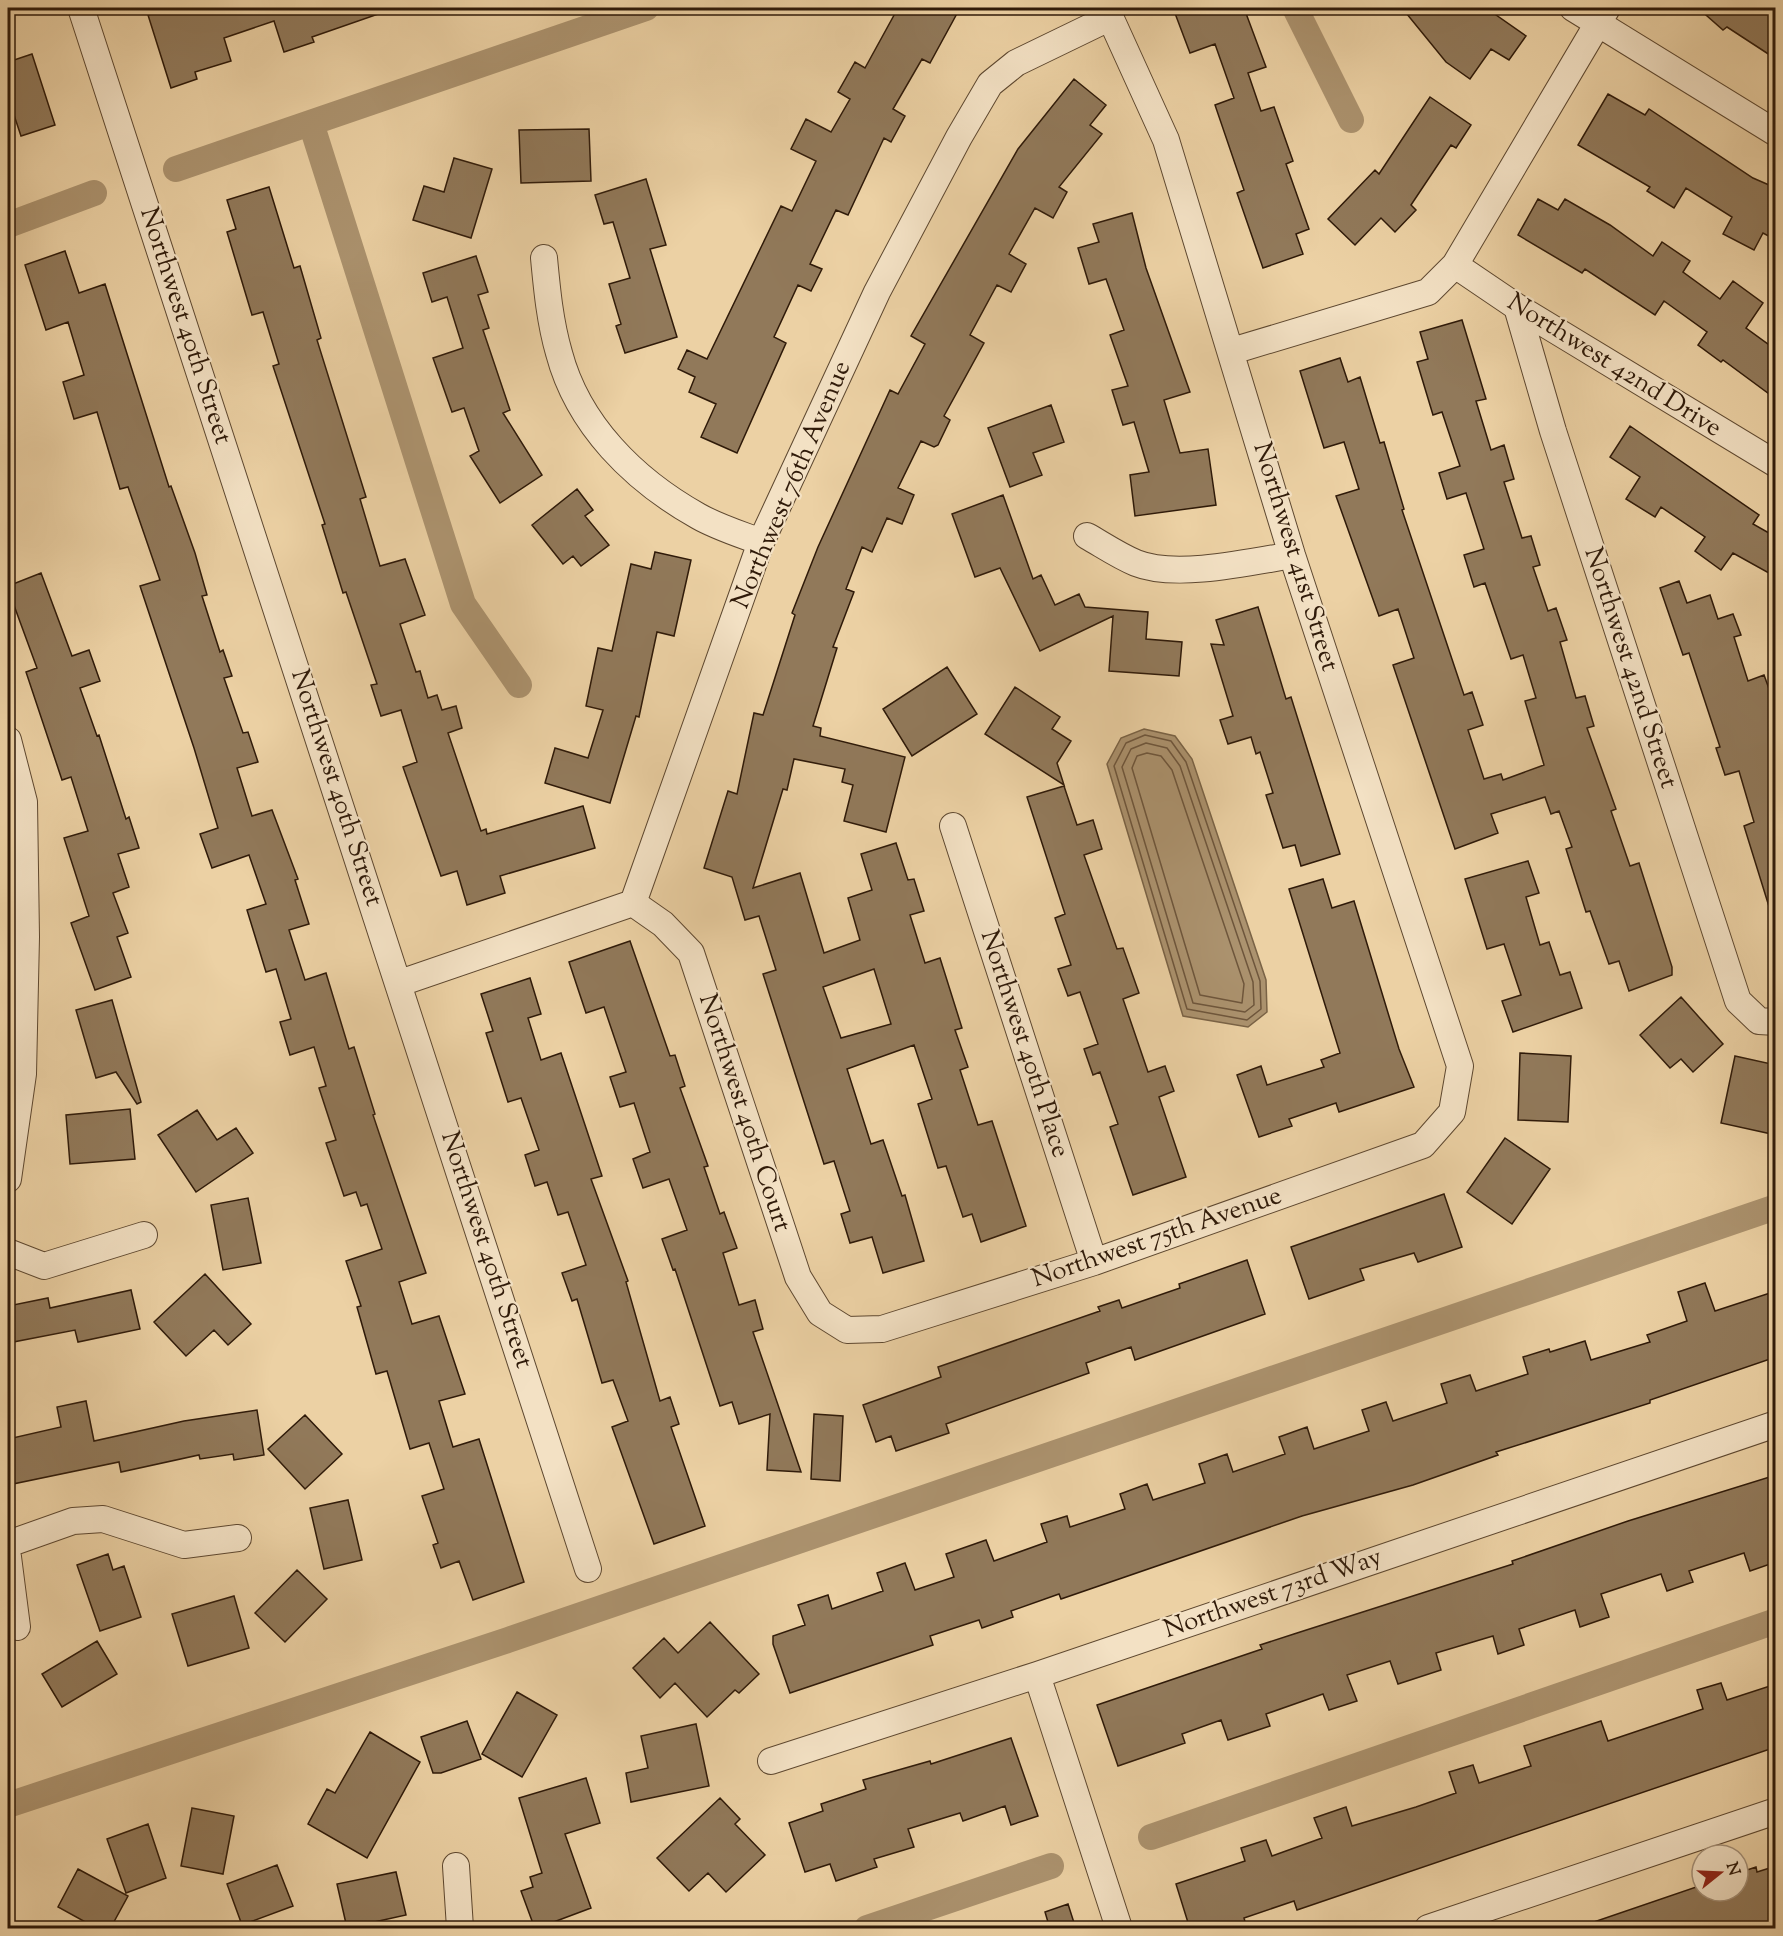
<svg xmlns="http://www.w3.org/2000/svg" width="1783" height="1936" viewBox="0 0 1783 1936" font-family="'Sorts Mill Goudy',serif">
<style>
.water{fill:#ac936f;stroke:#7a6346;stroke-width:1.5}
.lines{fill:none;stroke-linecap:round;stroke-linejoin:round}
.shore{stroke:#6e563c;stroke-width:1.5}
.canal{stroke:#ac936f;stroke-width:26}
.building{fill:#91795a;stroke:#2f1a09;stroke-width:1.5;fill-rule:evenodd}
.minor-casing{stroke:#5e4830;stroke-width:28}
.minor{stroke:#f3e1c4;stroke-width:26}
.labels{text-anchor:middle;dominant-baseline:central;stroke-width:4.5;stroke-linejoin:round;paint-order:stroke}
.street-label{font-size:26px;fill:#2f1a09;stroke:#f3e1c4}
</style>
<rect width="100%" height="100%" fill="#ecd1a4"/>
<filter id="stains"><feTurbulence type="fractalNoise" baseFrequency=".00333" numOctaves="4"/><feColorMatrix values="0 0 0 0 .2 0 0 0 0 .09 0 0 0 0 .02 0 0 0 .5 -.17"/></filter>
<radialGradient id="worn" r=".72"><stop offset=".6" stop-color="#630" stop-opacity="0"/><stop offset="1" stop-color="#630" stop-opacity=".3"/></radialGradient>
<!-- water -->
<path class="water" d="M1144,729L1175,736L1192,759L1266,980L1267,1012L1248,1027L1183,1016L1107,764L1121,738Z"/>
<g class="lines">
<!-- shore -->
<path class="shore" d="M1145,735L1171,741L1186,762L1260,981L1261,1009L1247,1020L1187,1009L1114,766L1126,743Z
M1146,743L1167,748L1180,766L1253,982L1254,1005L1245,1012L1193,1003L1122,767L1131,749Z
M1147,753L1161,756L1172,770L1244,984L1242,1003L1200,995L1132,768L1137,756Z"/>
<!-- canal -->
<path class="canal" d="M1295,8L1351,120
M311,123L463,604L519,685
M176,169L646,8
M8,225L94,193
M8,1805L508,1640L1776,1207
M1151,1837L1776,1621
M867,1928L1051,1866"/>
</g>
<!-- building -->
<path class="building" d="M172,8H387V11L312,37L314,42L284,52L274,21L224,38L231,61L195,72L197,79L171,88L148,15Z
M898,8H960L930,63L922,59L893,109L905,116L891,142L884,138L848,215L836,210L810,264L822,269L811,291L798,285L774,337L786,343L737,453L701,437L716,404L689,392L695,377L678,369L687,350L707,359L781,206L792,211L816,161L791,149L806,119L831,132L850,99L838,92L855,62L865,68Z
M1173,8H1244L1266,67L1248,73L1261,111L1274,107L1293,161L1286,164L1309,229L1296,234L1303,254L1263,268L1237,193L1244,190L1215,105L1234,98L1215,44L1190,53Z
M1402,8H1486L1526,36L1509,60L1491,49L1470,79L1446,62Z
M1698,8H1776V59L1727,27L1723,30Z
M32,54L55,125L21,136L12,109L8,111V62Z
M1074,79L1106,105L1090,125L1102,134L1059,187L1067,192L1053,218L1035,208L1009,254L1026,264L1011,292L997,285L970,335L984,343L944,416L950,420L938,445L934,447L921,441L898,488L914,495L902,524L887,518L872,552L862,547L846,589L854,592L833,647L837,648L813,726L821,728L820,736L905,757L886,832L844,821L853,785L842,782L845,769L794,759L787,790L783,789L753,888L800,873L824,953L860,940L848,898L872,890L861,854L896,843L908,880L914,879L924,911L910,915L925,963L940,958L962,1028L955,1030L968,1067L960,1070L978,1125L992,1121L1026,1226L981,1242L972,1214L963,1217L946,1166L938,1168L918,1104L932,1099L914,1045L847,1069L871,1144L883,1140L902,1196L905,1195L924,1261L883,1273L872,1237L850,1243L841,1214L850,1211L834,1161L824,1164L763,974L776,970L759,916L745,920L732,877L704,868L728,791L737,794L754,713L763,715L795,615L792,613L818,547L890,390L898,394L925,344L911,336L1018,149ZM874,969L891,1024L841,1038L823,987Z
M1608,94L1645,115L1649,109L1753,178L1776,188V240L1763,233L1754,250L1723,234L1732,217L1686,188L1674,208L1647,191L1650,187L1578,145Z
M1430,97L1471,125L1456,148L1451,145L1411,205L1416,210L1395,232L1381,218L1355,245L1328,219L1375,170L1379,174Z
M589,129L591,181L521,183L519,130Z
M454,158L492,169L471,238L413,220L424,186L444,192Z
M646,179L666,245L650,249L677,337L625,353L616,326L621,324L609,284L630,278L613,222L604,224L595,195Z
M269,187L294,268L300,266L321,338L317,340L366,497L360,499L380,566L405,559L425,615L400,624L416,672L420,671L428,698L437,695L442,710L456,706L462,728L448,733L481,831L486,829L487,834L583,806L595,848L500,876L505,893L467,905L457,871L441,876L403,767L417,762L401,710L381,716L371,685L377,684L346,592L343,593L322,525L325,524L273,366L279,364L263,312L252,315L227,232L236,229L227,200Z
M1538,199L1558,210L1565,199L1610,225L1653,256L1662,242L1690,261L1683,272L1720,299L1733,281L1763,303L1746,328L1776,350V399L1723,360L1721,362L1698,345L1707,332L1664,301L1655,315L1585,269L1582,273L1518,235Z
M1132,213L1146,268L1190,392L1164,400L1180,453L1208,449L1216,505L1135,516L1130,475L1149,472L1134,422L1123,425L1112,390L1128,386L1110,335L1124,330L1106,279L1089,284L1078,248L1099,242L1093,224Z
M65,251L79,293L105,284L169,487L171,486L195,553L207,595L202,596L220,652L223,650L232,676L224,678L243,733L248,732L258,762L237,768L252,816L272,810L298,879L295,880L309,924L289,930L305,980L326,973L349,1049L354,1047L375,1114L373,1115L426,1273L399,1282L412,1324L439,1316L465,1394L439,1401L453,1447L479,1439L524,1582L473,1600L459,1561L441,1568L433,1545L438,1543L422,1496L444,1489L429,1443L410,1449L387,1371L376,1374L357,1307L361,1306L346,1261L382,1249L367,1204L361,1206L356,1192L344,1196L326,1143L336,1140L319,1088L326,1086L314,1047L290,1055L280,1022L291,1019L276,969L266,972L247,910L266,904L249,855L212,868L200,834L218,828L194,748L140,586L160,580L128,487L120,489L97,412L74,419L63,382L84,375L68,322L46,330L25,265Z
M476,256L488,292L478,295L489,328L483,330L510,410L503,413L542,475L500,503L470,456L479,451L464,408L452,412L433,358L463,348L447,297L432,302L423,273Z
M1462,320L1486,399L1476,401L1491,450L1504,445L1514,479L1504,482L1522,538L1531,536L1540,565L1533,567L1548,611L1556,608L1567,640L1560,642L1576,698L1585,696L1594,726L1587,728L1616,809L1611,811L1630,866L1639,863L1672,967V975L1629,991L1619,961L1609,964L1590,911L1586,912L1566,849L1572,847L1559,811L1551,814L1545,797L1491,814L1498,833L1455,849L1393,665L1414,658L1398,609L1379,616L1336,496L1359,489L1344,442L1324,448L1300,371L1340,358L1348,382L1360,377L1380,443L1384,442L1404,509L1402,510L1464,695L1472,692L1483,725L1468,730L1484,779L1501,774L1503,780L1544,765L1525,701L1536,698L1523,655L1511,659L1485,583L1474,587L1464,555L1484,549L1466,493L1447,499L1439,473L1460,466L1442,412L1433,415L1417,362L1428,359L1420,332Z
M1051,405L1064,442L1033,453L1042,475L1010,487L988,428Z
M1630,426L1759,515L1753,524L1776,537V577L1733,553L1721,570L1695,551L1705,537L1661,507L1655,517L1626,499L1640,477L1610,457Z
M577,489L593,510L585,516L609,545L581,566L573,556L563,564L532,525Z
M1003,495L1033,579L1041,575L1055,605L1079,594L1085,607L1148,612L1146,639L1182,642L1179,676L1109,671L1113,616L1040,651L1000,568L975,577L952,514Z
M655,552L691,560L674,636L657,632L639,717L636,716L610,803L545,783L555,748L588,758L603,710L586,706L598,648L612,651L631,564L651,569Z
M41,573L72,656L89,650L100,681L80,688L97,736L99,735L126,819L129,817L139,848L118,854L129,887L113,893L128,933L117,937L131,977L95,990L71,923L89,916L64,838L88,831L71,777L62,780L26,672L37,668L8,589V586Z
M1679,581L1687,603L1710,595L1718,619L1733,614L1741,635L1734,637L1748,681L1764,675L1776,708V913H1771L1744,826L1754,822L1739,771L1725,775L1716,748L1720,747L1689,653L1683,655L1660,588Z
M1258,607L1286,699L1291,697L1340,854L1301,866L1295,845L1283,848L1266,795L1273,793L1260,752L1256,754L1251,737L1228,744L1220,720L1233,716L1211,644L1224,645L1216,620Z
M947,667L977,714L912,756L883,709Z
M1015,687L1060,717L1052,729L1071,741L1057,763L1064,785L985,734Z
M1064,786L1077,825L1093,820L1102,849L1084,855L1117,949L1123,948L1139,993L1123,999L1148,1072L1165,1066L1174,1091L1159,1097L1186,1177L1133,1195L1110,1127L1118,1124L1100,1072L1093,1075L1084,1049L1098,1044L1080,992L1068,996L1058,969L1071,965L1055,918L1065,914L1027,797Z
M1528,861L1539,893L1526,897L1540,945L1549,942L1560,975L1570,972L1582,1008L1513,1032L1502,1001L1521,995L1504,944L1487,949L1465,879Z
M1323,879L1332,908L1354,901L1399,1049L1414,1087L1339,1112L1336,1103L1289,1119L1292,1126L1259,1137L1237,1075L1261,1066L1267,1085L1324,1067L1321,1060L1340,1053L1289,889Z
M630,941L670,1056L675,1055L685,1086L680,1088L708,1166L704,1167L720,1214L724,1212L737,1248L723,1253L739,1305L755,1300L763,1329L753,1332L801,1472L767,1470L770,1414L739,1424L732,1402L720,1406L675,1269L673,1270L662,1239L687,1230L669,1179L643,1188L633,1159L650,1152L634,1103L620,1107L610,1077L626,1072L604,1007L586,1013L569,962Z
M530,978L541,1014L528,1018L541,1060L561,1053L602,1176L591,1179L628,1281L626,1282L660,1401L670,1397L679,1424L671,1427L705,1526L654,1544L612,1427L628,1421L613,1380L602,1383L577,1299L572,1301L562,1273L586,1265L568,1212L558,1215L547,1182L535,1186L525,1155L539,1150L521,1098L508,1102L486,1033L493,1031L481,994Z
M1681,997L1723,1044L1693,1072L1681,1059L1670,1068L1640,1035Z
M112,1000L141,1102L137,1104L116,1072L96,1078L76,1010Z
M1520,1053L1571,1056L1568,1122L1518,1120Z
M1735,1056L1776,1065V1135L1721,1123Z
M130,1109L135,1159L70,1164L66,1115Z
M197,1110L217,1140L236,1128L253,1153L196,1192L158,1135Z
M1505,1138L1550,1169L1512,1224L1467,1192Z
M1444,1194L1462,1247L1418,1262L1414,1253L1360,1269L1364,1280L1309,1299L1291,1247Z
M248,1198L261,1263L223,1270L211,1205Z
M1247,1260L1265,1314L1135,1360L1131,1347L1086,1363L1089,1373L946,1424L949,1433L896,1451L891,1436L876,1442L863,1405L941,1377L938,1367L1100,1311L1098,1307L1119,1300L1122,1308L1180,1288L1179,1284Z
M205,1274L251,1324L228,1345L214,1330L186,1356L154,1322Z
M1705,1283L1715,1311L1776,1291V1357L1650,1400V1403L1496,1452L1498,1455L1413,1485L1302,1516L1061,1599L1059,1594L1011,1611L1013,1617L982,1628L979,1620L930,1636L933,1645L790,1693L773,1644V1636L805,1625L798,1605L828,1595L832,1609L883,1591L877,1573L905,1563L915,1590L954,1577L946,1554L986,1540L994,1561L1047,1542L1041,1524L1067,1516L1070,1527L1125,1509L1120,1494L1147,1484L1153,1500L1205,1483L1199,1464L1227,1454L1233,1472L1285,1454L1279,1437L1307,1427L1314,1449L1369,1431L1362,1410L1386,1402L1393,1421L1447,1403L1441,1384L1470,1375L1476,1391L1528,1374L1523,1357L1549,1349L1550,1352L1585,1341L1591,1360L1650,1342L1647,1335L1687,1321L1678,1292Z
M131,1290L140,1329L78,1342L75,1330L8,1343V1306L48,1298L50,1308Z
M86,1401L94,1441L184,1421L257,1410L264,1455L234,1460L233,1454L200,1459L199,1455L121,1472L119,1462L8,1485V1439L61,1427L57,1407Z
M814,1414L843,1416L840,1481L811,1479Z
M305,1415L342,1454L305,1489L268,1449Z
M1776,1475V1562L1750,1571L1744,1553L1689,1571L1693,1582L1667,1591L1661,1574L1601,1594L1609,1617L1580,1627L1575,1610L1519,1629L1524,1645L1498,1654L1493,1636L1436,1653L1441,1670L1398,1684L1390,1661L1347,1675L1357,1701L1329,1710L1323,1694L1266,1714L1270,1726L1228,1740L1221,1720L1182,1734L1185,1743L1118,1766L1097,1705L1262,1649L1260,1645L1297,1633L1513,1564L1512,1561L1628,1521Z
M348,1500L362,1560L324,1569L310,1508Z
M108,1554L113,1570L124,1566L141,1617L100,1631L77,1565Z
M297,1570L327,1599L285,1642L255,1613Z
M234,1596L249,1648L188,1666L172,1614Z
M710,1622L759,1674L739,1693L735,1690L707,1717L675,1683L660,1698L633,1668L664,1638L678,1653Z
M97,1641L117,1674L62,1707L42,1674Z
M1721,1683L1727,1700L1776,1684V1747L1297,1910L1294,1901L1244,1918L1247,1929H1190L1176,1884L1245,1861L1241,1848L1266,1840L1272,1856L1322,1838L1314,1818L1346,1807L1352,1826L1416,1807L1456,1793L1449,1772L1473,1765L1479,1783L1531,1766L1524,1746L1601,1721L1608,1741L1703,1709L1697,1690Z
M517,1692L557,1715L522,1777L482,1754Z
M467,1721L481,1759L441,1773H433L421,1737Z
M696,1724L709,1786L631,1802L626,1773L648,1768L641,1736Z
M370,1732L420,1762L367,1858L308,1824L327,1789L335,1793Z
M1011,1738L1038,1816L1011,1825L1005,1806L963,1821L960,1813L908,1829L914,1847L874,1859L877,1867L836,1881L830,1864L805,1872L789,1823L823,1811L821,1804L866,1789L863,1780L930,1761L931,1764Z
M586,1778L600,1823L565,1834L591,1908L535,1929L521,1891L533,1887L530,1877L542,1873L519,1798Z
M720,1798L740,1819L735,1824L765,1855L726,1892L708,1873L689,1891L657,1858Z
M192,1808L234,1816L223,1874L181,1866Z
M148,1824L166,1878L126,1893L107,1839Z
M277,1865L293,1906L242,1925L227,1884Z
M1776,1866V1929H1586L1585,1925L1702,1885V1891H1738V1873L1756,1867L1757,1872Z
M78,1869L128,1896L110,1929H98L58,1907Z
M396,1872L406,1915L347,1928L337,1884Z
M1068,1904L1076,1929H1050L1045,1912Z"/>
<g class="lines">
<defs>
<path id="minor" d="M81,8L588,1569
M1573,8L1776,133
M544,258C547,290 550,322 559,353C578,425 634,480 698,516C717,527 740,534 761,542
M1455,265L1517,307L1776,464
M1517,307L1553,431L1738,1001L1759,1021L1776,1022
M1232,351L1428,292L1455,265L1607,8
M1087,536C1103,545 1119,556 1136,563C1175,579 1251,562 1292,555
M8,740L24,802L26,937L23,1074L8,1179
M953,826L1094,1262
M633,903L663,924L691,953L798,1277L820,1313L847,1330L882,1329L1094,1262L1423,1145L1452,1112L1460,1066L1292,555L1166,140L1106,8
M633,903L761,542L877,292L959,137L990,84L1016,63L1111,17
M400,983L633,903
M8,1252L44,1266L144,1235
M8,1544L73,1521L103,1519L184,1545L238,1538
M8,1557L17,1627
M1037,1675L1119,1928
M771,1761L1037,1675L1776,1424
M456,1866L460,1928
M1428,1928L1776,1811"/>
</defs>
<!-- minor casing -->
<use href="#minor" class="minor-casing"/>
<!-- minor -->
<use href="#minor" class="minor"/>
</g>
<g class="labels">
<!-- street labels -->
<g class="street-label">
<text transform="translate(185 326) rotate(72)">Northwest 40th Street</text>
<text transform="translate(1614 366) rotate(32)">Northwest 42nd Drive</text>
<text transform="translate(792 485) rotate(-67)">Northwest 76th Avenue</text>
<text transform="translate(1295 557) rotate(73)">Northwest 41st Street</text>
<text transform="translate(1630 668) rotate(72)">Northwest 42nd Street</text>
<text transform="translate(336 788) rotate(72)">Northwest 40th Street</text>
<text transform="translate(1024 1044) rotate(72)">Northwest 40th Place</text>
<text transform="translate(744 1113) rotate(72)">Northwest 40th Court</text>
<text transform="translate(1157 1238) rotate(-19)">Northwest 75th Avenue</text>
<text transform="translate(486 1250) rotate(72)">Northwest 40th Street</text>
<text transform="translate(1273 1594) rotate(-19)">Northwest 73rd Way</text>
</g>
</g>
<!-- margin -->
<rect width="1783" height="1936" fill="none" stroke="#ecd1a4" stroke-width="30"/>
<rect x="9" y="9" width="1765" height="1918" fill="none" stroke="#2f1a09" stroke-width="3"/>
<rect x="15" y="15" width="1753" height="1906" fill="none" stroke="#2f1a09" stroke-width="1.5"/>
<!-- north arrow -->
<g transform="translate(1720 1873) rotate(72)"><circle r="28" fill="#f3e1c4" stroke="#a59179" stroke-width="1.5"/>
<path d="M0-4.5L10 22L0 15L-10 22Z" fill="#8f2418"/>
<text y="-9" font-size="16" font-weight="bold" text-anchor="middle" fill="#2f1a09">N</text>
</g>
<rect width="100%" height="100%" filter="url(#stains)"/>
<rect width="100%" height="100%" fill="url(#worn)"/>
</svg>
